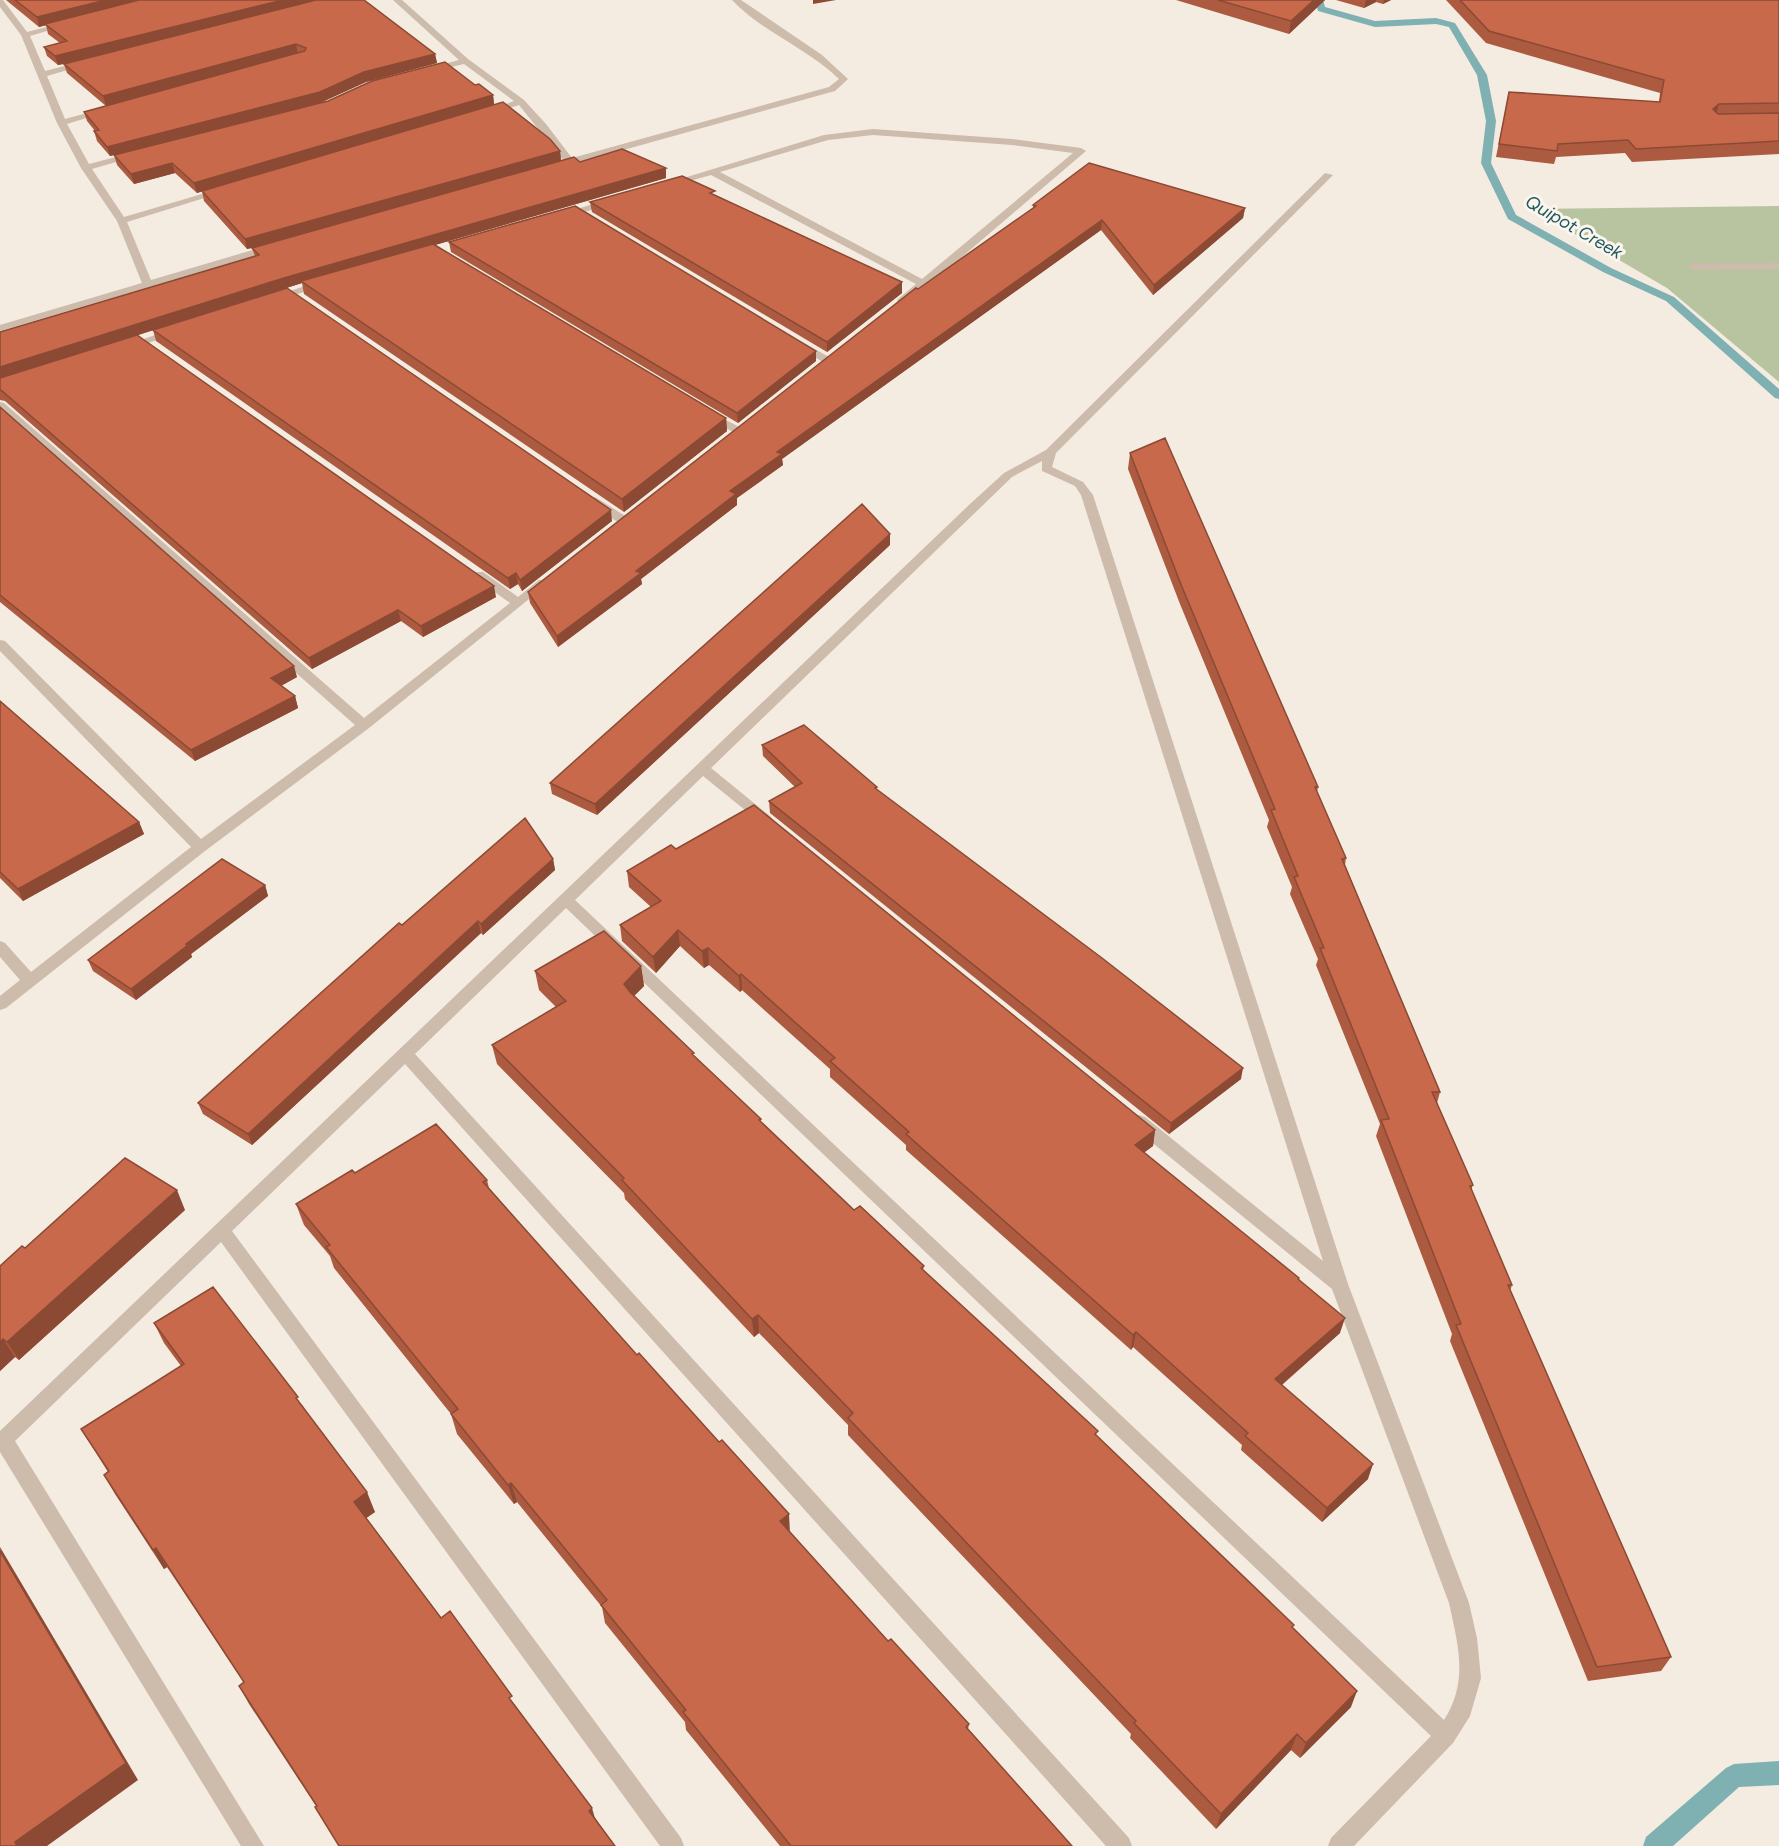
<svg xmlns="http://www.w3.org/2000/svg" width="1779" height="1846" viewBox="0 0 1779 1846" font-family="Figtree,sans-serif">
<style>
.green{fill:#b8c4a0}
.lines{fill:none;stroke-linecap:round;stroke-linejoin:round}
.stream{fill:#7fb0b2;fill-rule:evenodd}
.street{fill:#cdbbac;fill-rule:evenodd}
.wall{fill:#ac5a40}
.shaded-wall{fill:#8c4a34}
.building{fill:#c8694b;stroke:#8c4a34;stroke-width:1.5}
.labels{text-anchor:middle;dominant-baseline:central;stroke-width:6;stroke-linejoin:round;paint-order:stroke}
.far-water-label{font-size:18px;font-style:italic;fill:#1f5a5e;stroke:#fbf5ee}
</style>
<rect width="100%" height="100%" fill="#f4ebe1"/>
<!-- green -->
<path class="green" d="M1779,206V382L1667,288L1532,209Z"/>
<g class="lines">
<!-- stream -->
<path class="stream" d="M1315,0H1323L1325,7L1375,21L1436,18L1455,23L1487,75L1496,121L1491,163L1516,215L1611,268L1674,297L1779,389V399L1775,398L1666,301L1603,272L1508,219L1481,163L1486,121L1477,75L1449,27L1436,24L1375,27L1318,11Z
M1779,1761V1785L1739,1787L1673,1846H1643L1646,1837L1726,1768L1734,1764Z"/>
<!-- street -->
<path class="street" d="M0,0H3L27,32L66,22L70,24L30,36L45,71L84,61L88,64L47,76L65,119L102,109L106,112L67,124L89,164L135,152L140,155L92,169L124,217L219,189L227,191L127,222L151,280L273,244L277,245V249L0,331V325L142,283L117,221L81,168L57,123L21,35L0,7Z
M393,0H402L468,59L524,100L546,124L572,158L829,87L839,79C807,48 762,32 732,0H741L822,55L848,79L835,91L559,168L556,167V163L564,161L519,105L490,115L486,112L514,101L464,64L429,72V68L459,60Z
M873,129L1012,139L1081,148L1086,151L928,286L902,304L897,301L898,299L916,284L711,175L669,187L664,184L824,135ZM873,135L1012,145L1073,153L922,279L720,172L828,140Z
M1325,173L1333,175L1056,453L1052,467L1083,482L1093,495L1348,1284L1469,1603L1477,1638L1481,1678L1470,1716L1453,1743L1354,1846H1328L1331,1838L1431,1736L566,908L415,1054L1129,1838L1132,1846H1106L405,1064L232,1231L681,1838L684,1846H660L221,1242L15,1441L264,1846H241L0,1452V1431L970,504L1004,473L1046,450ZM1042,461V471L1075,486L1081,495L1323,1261L1145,1117L1139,1115L1133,1117L1131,1122L1133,1127L1332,1289L1449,1603C1458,1645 1469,1681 1444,1720L575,900L703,776L761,823H771L773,820L771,817L711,768L1012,477Z
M609,199L614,202L612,204L563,218L558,215Z
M1779,263V269L1693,270L1688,267L1693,264Z
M323,280L328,283L327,285L274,301L269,298Z
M175,328L179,329V333L126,350L121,347Z
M800,341L831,358L832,360L831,362H823L796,346L795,344Z
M0,402L4,403L364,718L510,603L475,578L473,575L475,572H483L518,597L539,580H547L549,583L369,728L205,851L6,1008L0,1010V996L20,980L0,957V941L5,943L31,972L191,847L0,651V640L5,641L201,839L355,725L0,411Z
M711,412L741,428L743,430L741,432H733L707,417V413Z
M595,497L627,517V523H619L591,504L589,501Z"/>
</g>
<!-- wall -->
<path class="wall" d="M6,0H364L435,54L437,63L366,82L322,102L475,85L493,95L494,104L560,151L561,161L580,162L666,178L435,245L726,418L727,431L624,512L304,294L302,283L172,324L612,521L522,591L518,584L510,589L156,341L153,330L138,335L496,597L423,637L401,621L312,669L5,401L0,400V332L255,256L252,248L247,249L204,201L202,191L197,193L175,173L134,184L117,165L114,155L110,156L97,141L94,131H95L87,121L84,112L106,106L67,73L64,64L58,65L47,56L44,47L60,43L48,34L46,25L39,27Z
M1176,0H1325L1289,34Z
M1336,0H1391L1383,4L1376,2L1364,8Z
M1446,0H1779V154L1632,162L1625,153L1556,157L1554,164L1496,157L1509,92L1659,102L1660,93L1486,43Z
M715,195L902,282V293L827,352L592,212L590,202Z
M1033,205L1245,208L1243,218L1153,295L1101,230L782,459L783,465L737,498V505L641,579L642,584L558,647L530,603L528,592L918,289L1033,208Z
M449,242L816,351V361L738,423L451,252Z
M0,407L297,677L281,686L295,696L298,708L195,761L0,602Z
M1130,453L1318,787L1317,792L1346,858L1345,865L1440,1092L1437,1103L1473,1185L1471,1190L1512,1285L1510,1291L1671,1657L1661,1671L1588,1681L1450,1341L1452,1334L1376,1136L1380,1124L1316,965L1318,959L1290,894L1292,887L1267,827L1269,820L1180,604L1128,469Z
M890,545L597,815L552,794L550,783Z
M0,701L139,822L144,834L23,901L0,878Z
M762,745L877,790L1241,1079L1169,1134L770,813L769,801L795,787L763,756Z
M676,849L1155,1130L1153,1146L1144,1152L1299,1280L1340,1333L1282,1385L1368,1479L1322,1522L1241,1450L1242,1445L1133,1347L1131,1350L906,1150V1145L830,1077V1069L742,990L740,992L709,965L704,968L680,946L656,973L622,941L620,925L651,907L629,887L627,871Z
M553,859L555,870L483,935L481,933L252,1145L203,1114L198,1103L402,925Z
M265,885L268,896L191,954L192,957L136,1000L93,971L88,960Z
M641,966L644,986L634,996L695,1057L761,1119V1122L854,1210L924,1266L923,1270L1097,1436L1293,1629L1351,1707L1300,1758L1291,1750L1216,1829L1130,1738L1131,1734L848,1435V1425L759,1333L754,1337L625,1199L624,1193L497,1064L492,1045L556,1007L539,990L535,971Z
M355,1173L487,1180L489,1188L790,1532L888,1641L969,1724L968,1729L1072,1846H780L686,1730L685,1722L605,1623L602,1607L517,1502L514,1504L457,1434L451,1414L334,1268L330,1256L304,1225L296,1204Z
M185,1210L19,1360L15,1357L0,1371V1266L25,1248Z
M154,1323L302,1405L375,1512L366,1518L441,1618L515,1705L615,1846H339L315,1807L316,1806L249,1704L239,1686L244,1683L167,1567L164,1569L115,1494L104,1475L108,1472L81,1429L181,1366L164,1343Z"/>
<!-- shaded-wall -->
<path class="shaded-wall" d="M106,0H145L39,27L37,17Z
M283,0H322L58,65L55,56Z
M813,0H836L813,4Z
M1314,0H1325L1289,34L1291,21Z
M1366,0H1376V2L1364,8Z
M1384,0H1391L1383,4Z
M296,44L298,54L106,106L103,96Z
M435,54L437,63L366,82L322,102L110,156L107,147L364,72Z
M493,95L494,104L197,193L194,183Z
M1719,104L1715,117L1713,109Z
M560,151L561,161L247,249L245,239Z
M172,163L175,173L134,184L131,174Z
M666,168V178L304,283L301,281L302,283L0,379V367L284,278Z
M1245,208L1243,218L1153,295L1154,285Z
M1102,220L1101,230L782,459L783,465L737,498V505L641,579L642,584L558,647L557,636L777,452Z
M902,282V293L827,352V342Z
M816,351V361L738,423L737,413Z
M726,418L727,431L624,512L622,499Z
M611,510L612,521L522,591L520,580Z
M890,534V545L597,815L595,804Z
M516,573L518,584L510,589L508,578Z
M494,586L496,597L423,637L421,626Z
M398,610L401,621L312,669L309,658Z
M294,666L297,677L275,689L271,678Z
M295,696L298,708L195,761L191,750Z
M139,822L144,834L23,901L18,889Z
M553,859L555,870L483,935L481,924Z
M265,885L268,896L191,954L192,957L136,1000L131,989L186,944Z
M478,921L481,933L252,1145L248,1134Z
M678,930L680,946L656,973L653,957Z
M708,948L709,965L704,968L702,951Z
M641,966L644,986L627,1003L624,984Z
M741,974L742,990L740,992L739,976Z
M1243,1068L1241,1079L1169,1134L1171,1123Z
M1155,1130L1153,1146L1133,1161L1135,1145Z
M177,1190L185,1210L19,1360L7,1342Z
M758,1315L759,1333L754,1337L752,1319Z
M1345,1318L1340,1333L1271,1394L1275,1379Z
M1136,1332L1133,1347L1131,1350L1133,1335Z
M3,1339L15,1357L0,1371V1342Z
M1373,1464L1368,1479L1322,1522L1327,1508Z
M511,1483L517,1502L514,1504L508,1485Z
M367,1492L375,1512L362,1521L354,1502Z
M789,1514L790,1533L780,1521Z
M0,1547L138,1780L47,1846H17L15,1842Z
M156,1548L167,1567L164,1569L153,1550Z
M1357,1691L1351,1707L1300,1758L1306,1743Z
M1297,1734L1291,1750L1216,1829L1221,1814Z
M592,1808L597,1825L589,1811Z"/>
<!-- building -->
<path class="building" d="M15,0H106L37,17Z
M139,0H283L55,56L44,47L67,41L45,24Z
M316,0H364L435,54L364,72L320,92L107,147L94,131L99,130L84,112L305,51L306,48L296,44L103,96L64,64Z
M1218,0H1314L1291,21Z
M1460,0H1779V103L1719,104L1713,109L1718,114L1779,113V141L1636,149L1628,140L1558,144L1557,151L1499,144L1509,92L1660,102L1664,80L1489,31Z
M445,62L475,85L479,84L493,95L194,183L172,163L131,174L114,155L328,101L372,81Z
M503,102L550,139L560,151L245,239L202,191Z
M622,149L666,168L284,278L0,367V332L259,255L252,248L574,157L580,162Z
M1089,163L1245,208L1154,285L1102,220L777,452L782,454L730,491L736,494L636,571L641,573L557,636L528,592L916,288L918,289L1036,206L1033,205Z
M682,176L715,191L710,193L902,282L827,342L590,202Z
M575,206L816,351L737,413L449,242Z
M433,244L726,418L622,499L301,281Z
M287,288L611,510L520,580L516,573L508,578L153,330Z
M137,335L494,586L421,626L398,610L309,658L2,391L0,390V378Z
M0,407L294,666L271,678L295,696L191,750L0,595Z
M1165,438L1318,787H1315L1346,858L1342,859L1440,1092H1432L1473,1185L1470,1186L1512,1285H1508L1671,1657L1597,1667L1456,1325L1461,1324L1381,1120L1389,1119L1320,948H1324L1294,877L1298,876L1271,810L1275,809L1182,587L1130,453Z
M862,504L890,534L595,804L550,783Z
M0,701L139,822L18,889L0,872Z
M804,725L877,787L875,788L1102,958L1243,1068L1171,1123L769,801L802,783L762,745Z
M754,805L1155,1130L1135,1145L1299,1278L1298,1279L1345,1318L1275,1379L1373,1464L1327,1508L1245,1436L1248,1433L1136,1332L1133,1335L906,1134L909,1132L830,1061L835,1058L741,974L739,976L708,948L702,951L678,930L653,957L620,925L661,901L627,871L671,845L676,849Z
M525,818L553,859L481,924L478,921L248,1134L198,1103L399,923L402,925Z
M222,859L265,885L186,944L188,945L131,989L88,960Z
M604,931L641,966L624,984L630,992L694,1053L692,1054L761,1119L759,1120L854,1210L860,1206L924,1266L921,1268L1098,1431L1095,1434L1294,1625L1292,1627L1357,1691L1306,1743L1297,1734L1221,1814L1134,1723L1136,1721L848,1418L853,1413L758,1315L752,1319L622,1180L624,1178L492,1045L566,1001L535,971Z
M436,1124L487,1180L483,1182L637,1355L639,1353L719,1442L722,1440L789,1514L780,1521L888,1641L891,1639L969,1724L966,1727L1072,1846H791L683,1712L686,1710L601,1605L607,1600L511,1483L508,1485L451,1414L458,1409L326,1247L330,1245L296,1204L352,1170L355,1173Z
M125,1158L177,1190L7,1342L3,1339L0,1342V1266L22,1246L25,1248Z
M213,1287L298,1397L296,1398L367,1492L354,1502L441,1618L450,1611L512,1696L509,1698L592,1808L589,1811L615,1846H339L315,1807L317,1806L239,1686L244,1682L156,1548L153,1550L104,1475L109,1471L81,1429L184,1364L154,1323Z
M0,1551L126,1763L15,1842L17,1846H0Z"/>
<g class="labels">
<!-- far-water labels -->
<g class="far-water-label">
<text transform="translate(1574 227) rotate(30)">Quipot Creek</text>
</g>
</g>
</svg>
